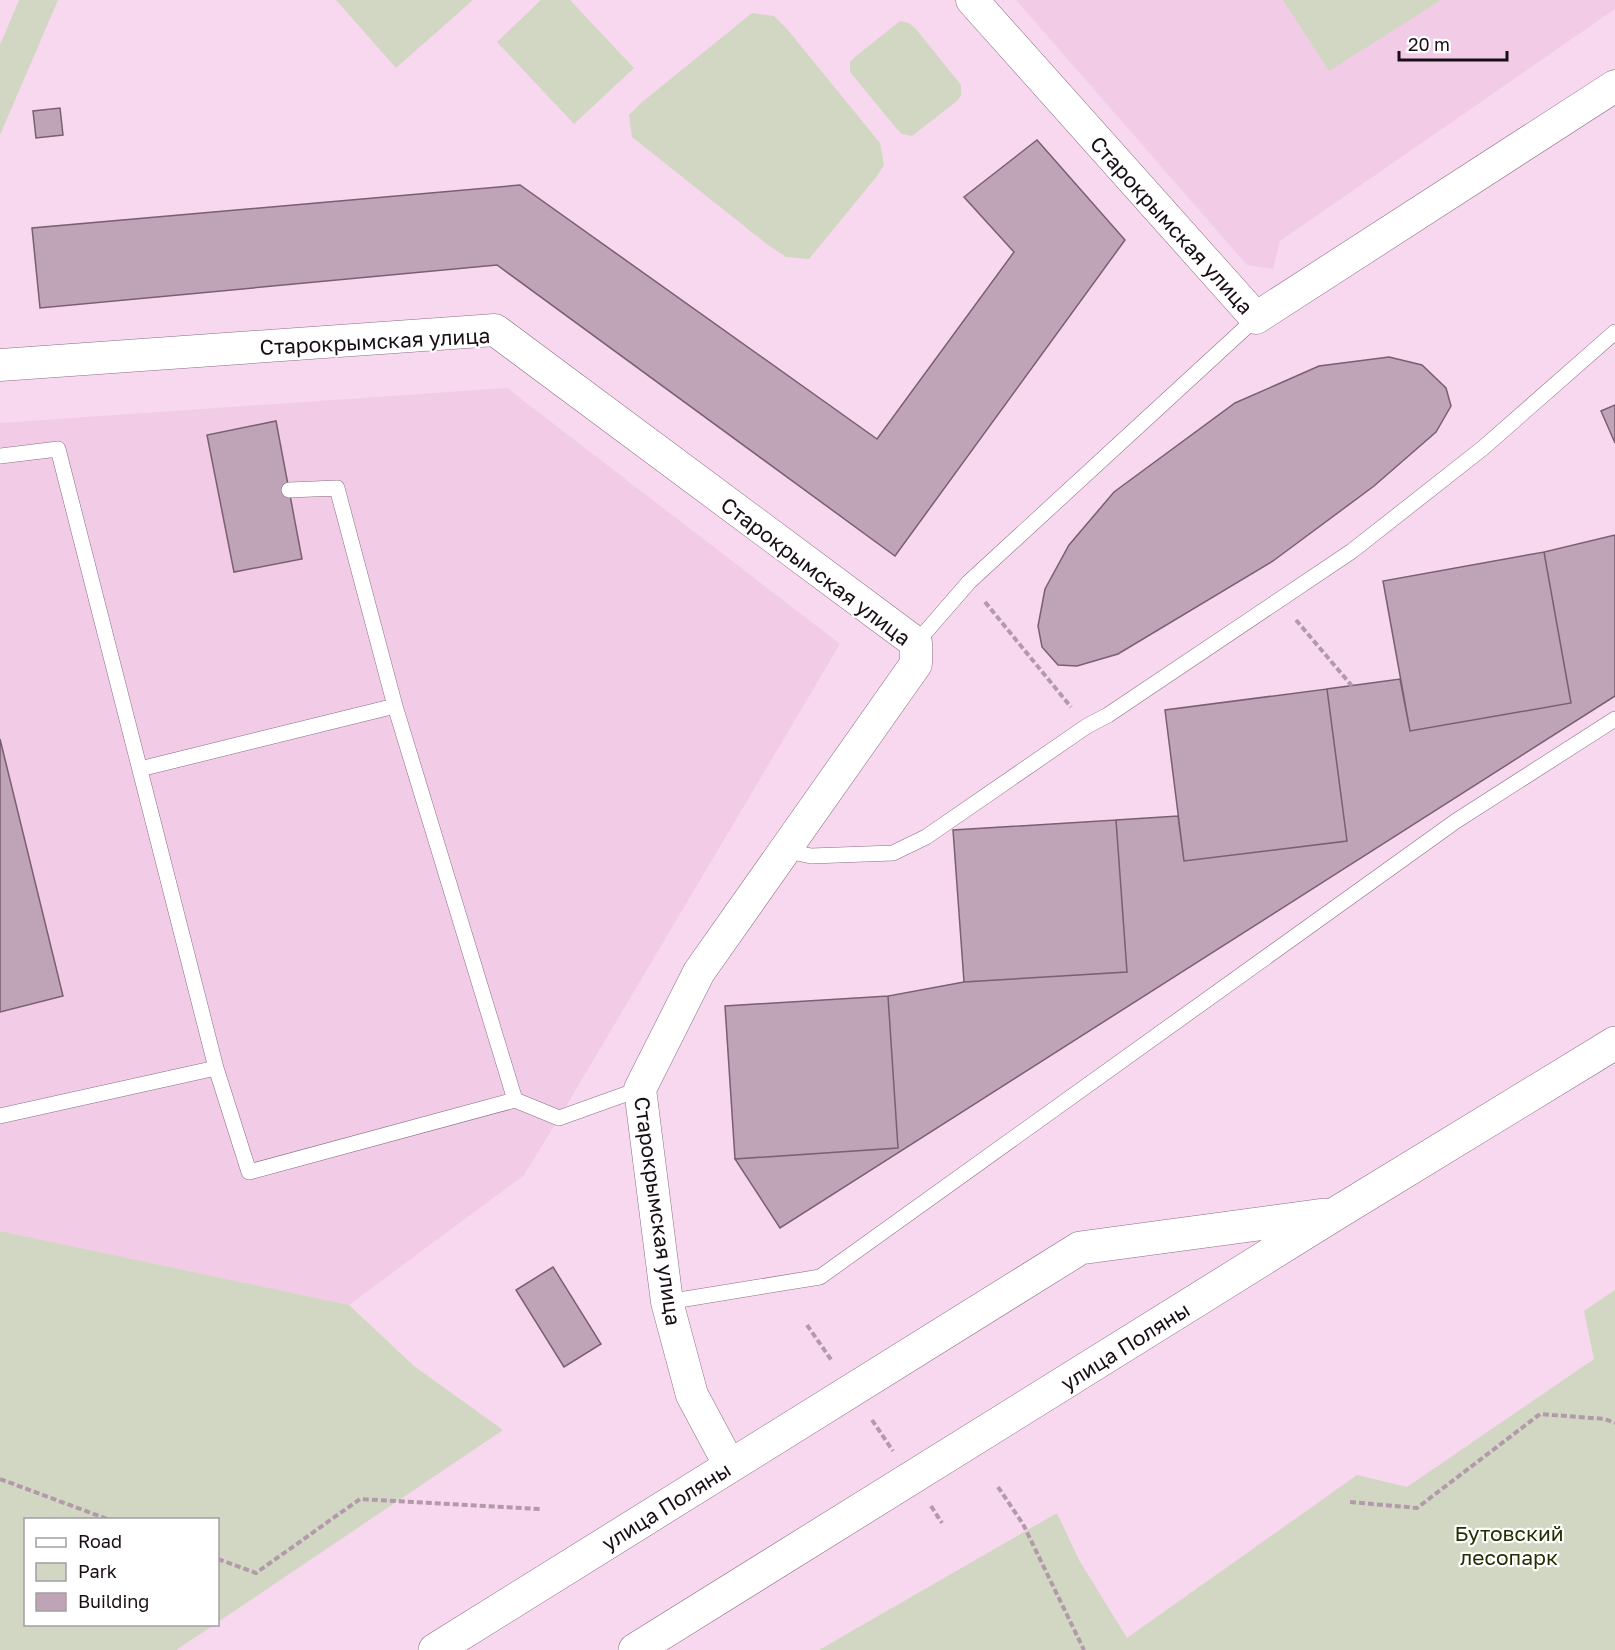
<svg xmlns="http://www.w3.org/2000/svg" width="1615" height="1650" viewBox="0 0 1615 1650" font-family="'Golos Text',sans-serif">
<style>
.built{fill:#f2cbe6}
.green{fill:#d1d7c2}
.building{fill:#bea4b6;stroke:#7a5e72;stroke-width:1.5}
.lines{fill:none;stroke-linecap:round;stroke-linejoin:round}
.lane-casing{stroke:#8b6e83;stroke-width:16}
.street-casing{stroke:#8b6e83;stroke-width:33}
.secondary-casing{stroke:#8b6e83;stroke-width:34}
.path{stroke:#b39aab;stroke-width:4;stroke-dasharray:6 3;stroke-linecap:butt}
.lane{stroke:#fff;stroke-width:15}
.street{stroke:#fff;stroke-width:32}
.secondary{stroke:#fff;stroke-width:33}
.labels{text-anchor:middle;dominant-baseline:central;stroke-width:4.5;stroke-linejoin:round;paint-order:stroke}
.street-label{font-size:21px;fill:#180e16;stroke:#fff}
.park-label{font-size:21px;fill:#252e00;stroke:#fff}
</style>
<rect width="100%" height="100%" fill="#f8d8ee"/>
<!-- built -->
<path class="built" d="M1016,0H1615V9L1280,241L1273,269L1247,265Z
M507,388L840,644L559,1118L524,1175L349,1305L0,1231V423Z"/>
<!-- green -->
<path class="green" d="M19,0H58L0,135V45Z
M336,0H473L396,68Z
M541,0H570L634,68L574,124L497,42Z
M1283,0H1441L1329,71Z
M752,13L774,16L787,29L880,143L884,165L877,176L809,259L786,257L768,245L632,137L629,115L641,103Z
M900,21L909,23L916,29L961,85V95L957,101L912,136L902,134L896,128L850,72V62L855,57Z
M0,1231L349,1305L414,1366L503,1430L218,1622V1520H26V1624L214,1625L176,1650H0Z
M1615,1290V1650H819L1057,1513L1079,1560L1127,1638L1357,1475L1407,1487L1594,1359L1584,1311Z"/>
<!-- building -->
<path class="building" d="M60,108L63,135L36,138L33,111Z
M1037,140L1125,240L895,556L497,265L40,308L32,228L520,185L877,439L1014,252L964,197Z
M1389,357L1422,365L1446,388L1451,406L1436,432L1374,486L1273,561L1118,654L1077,666L1058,665L1042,647L1038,626L1045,589L1069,545L1114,492L1235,403L1319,366Z
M1615,405V443L1601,411Z
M276,421L302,559L234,572L207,435Z
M1615,535V696L780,1228L735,1159L898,1148L888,996L964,982L1127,972L1116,820L1178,816L1184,861L1347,841L1327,689L1400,679L1410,731L1571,703L1544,552Z
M1544,552L1571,703L1410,731L1383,581Z
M1327,689L1347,841L1184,861L1165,710Z
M0,739L63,996L0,1012Z
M1116,820L1127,972L964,982L953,830Z
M888,996L898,1148L735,1159L725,1006Z
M553,1267L601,1344L564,1367L516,1290Z"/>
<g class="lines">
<defs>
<path id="lane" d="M0,456L58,449L216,1068L0,1116
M916,643L969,582L1256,318
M395,706L515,1100L559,1118L640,1089
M140,769L395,706L337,488L289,490
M784,850L811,856L893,853L926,837L1087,726L1108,715L1352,551L1483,448L1615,332
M216,1068L249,1172L515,1100
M667,1302L820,1277L1456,821L1615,719"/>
<path id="street" d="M972,0L1256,318L1615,86
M0,365L495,330L916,643V664L699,972L640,1089L667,1302L692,1395L730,1466"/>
<path id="secondary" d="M435,1650L1080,1248L1324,1215
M635,1650L1335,1214L1615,1043"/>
</defs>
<!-- lane casing -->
<use href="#lane" class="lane-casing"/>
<!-- street casing -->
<use href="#street" class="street-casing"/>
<!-- secondary casing -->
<use href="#secondary" class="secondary-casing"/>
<!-- path -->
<path class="path" d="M985,602L1071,707
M1296,620L1352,686
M807,1325L832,1361
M872,1420L893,1451
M0,1479L110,1520
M998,1487L1023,1524L1084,1650
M1350,1502L1417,1508L1540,1414L1605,1419L1615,1423
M931,1506L942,1523
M218,1559L256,1573L360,1499L540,1509"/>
<!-- lane -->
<use href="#lane" class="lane"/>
<!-- street -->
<use href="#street" class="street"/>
<!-- secondary -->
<use href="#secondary" class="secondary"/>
</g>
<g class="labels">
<!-- street labels -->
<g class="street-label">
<text transform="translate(1172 225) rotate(48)">Старокрымская улица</text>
<text transform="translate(375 341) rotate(-3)">Старокрымская улица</text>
<text transform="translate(816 571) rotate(37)">Старокрымская улица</text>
<text transform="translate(658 1211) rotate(82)">Старокрымская улица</text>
<text transform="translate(1125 1346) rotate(-32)">улица Поляны</text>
<text transform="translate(666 1506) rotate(-32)">улица Поляны</text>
</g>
<!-- park labels -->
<g class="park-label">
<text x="1509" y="1533">Бутовский<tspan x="1509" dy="24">лесопарк</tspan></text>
</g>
</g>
<!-- legend -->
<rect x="24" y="1518" width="195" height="108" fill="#ffffff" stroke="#a39fa2" stroke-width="1.5"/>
<rect x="36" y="1538" width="30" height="9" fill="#ffffff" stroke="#a39fa2" stroke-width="1.5"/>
<text x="78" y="1548" font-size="18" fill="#180e16">Road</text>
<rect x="36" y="1563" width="30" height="18" fill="#d1d7c2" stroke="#a39fa2" stroke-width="1.5"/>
<text x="78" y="1578" font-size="18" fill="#180e16">Park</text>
<rect x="36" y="1593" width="30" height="18" fill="#bea4b6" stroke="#a39fa2" stroke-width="1.5"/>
<text x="78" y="1608" font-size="18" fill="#180e16">Building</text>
<!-- scale -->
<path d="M1399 51v9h108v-9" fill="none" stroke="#180e16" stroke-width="3"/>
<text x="1408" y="51" font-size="18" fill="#180e16" stroke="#ffffff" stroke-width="4.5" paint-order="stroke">20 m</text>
</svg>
